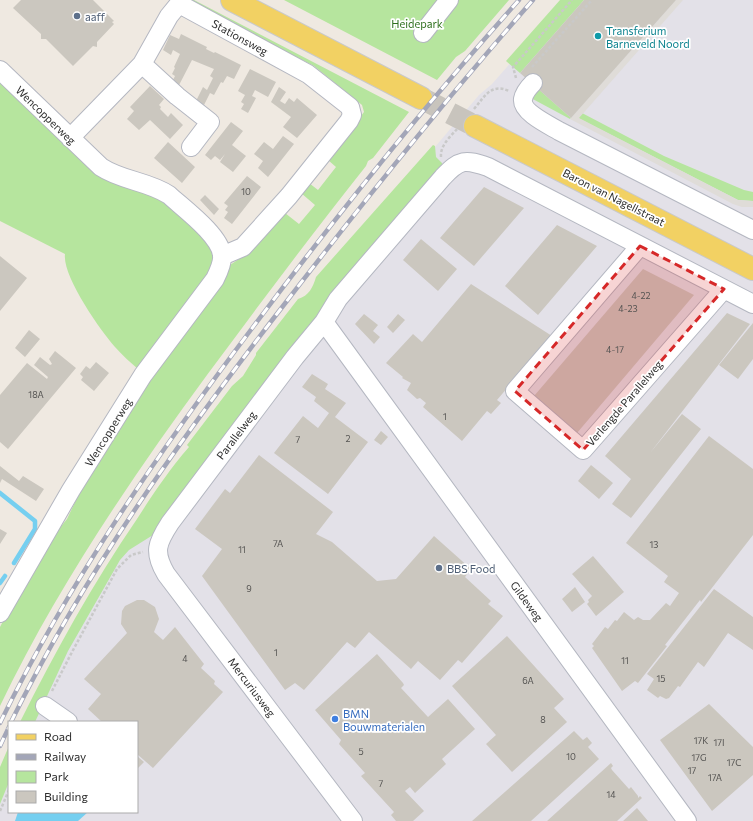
<svg xmlns="http://www.w3.org/2000/svg" width="753" height="821" viewBox="0 0 753 821" font-family="Commissioner,sans-serif">
<style>
.industrial{fill:#e3e1e8}
.green{fill:#b6e59e}
.plaza{fill:#dfdcd8}
.water{fill:#75cff0}
.lines{fill:none;stroke-linecap:round;stroke-linejoin:round}
.stream{stroke:#75cff0;stroke-width:4.5}
.building{fill:#cbc7bf}
.major-tunnel{stroke:#c8c4bd;stroke-width:22;stroke-dasharray:22 11;stroke-linecap:butt}
.minor-casing{stroke:#b4b7c1;stroke-width:20}
.major-casing{stroke:#c9c9c9;stroke-width:24}
.path{stroke:#c9c9c9;stroke-width:2.5;stroke-dasharray:3 2;stroke-linecap:butt}
.minor{stroke:#fff;stroke-width:18}
.major{stroke:#f2d163;stroke-width:22}
.rail-casing{stroke:#a3a6b8;stroke-width:4.5}
.rail{stroke:#fff;stroke-width:3;stroke-dasharray:9;stroke-linecap:butt}
.marked{fill:#d62828;fill-opacity:0.2;stroke:#d62828;stroke-width:3;stroke-dasharray:8 5;stroke-linejoin:round}
.service-dot{fill:#5c6f8a;stroke:#fff;stroke-width:1.5}
.culture-dot{fill:#0f9aa8;stroke:#fff;stroke-width:1.5}
.shop-dot{fill:#3f7fe0;stroke:#fff;stroke-width:1.5}
.labels{text-anchor:middle;dominant-baseline:central;stroke-width:3.5;stroke-linejoin:round;paint-order:stroke}
.number-label{font-size:9px;fill:#555452}
.service-label{font-size:11px;fill:#4e5e75;stroke:#fff;text-anchor:start}
.park-label{font-size:11px;fill:#2c6e1b;stroke:#fff}
.culture-label{font-size:11px;fill:#0d838f;stroke:#fff;text-anchor:start}
.street-label{font-size:11px;fill:#2e2e2e;stroke:#fff}
.shop-label{font-size:11px;fill:#366cbe;stroke:#fff;text-anchor:start}
</style>
<rect width="100%" height="100%" fill="#efe9e1"/>
<!-- industrial -->
<path class="industrial" d="M586,0H753V821H0V798L9,777V812H137V722H32L41,701L113,564L429,157L435,147L479,95L492,84L545,24Z"/>
<!-- green -->
<path class="green" d="M185,0H194L409,112L373,158L368,161L366,166C311,235 259,305 207,375C130,480 56,589 0,706V627L12,604L50,540L67,519L77,498L129,411L230,265L251,251L285,213L299,224L315,205L301,193L309,183L318,190L336,167L328,160L364,112L362,105L314,66Z
M284,0H509L465,51L456,57L437,80Z
M560,0H584L520,73L506,61Z
M0,80L110,182L156,194L207,239L216,254L211,273L138,369C130,362 122,355 115,347C100,330 62,276 65,254L0,221Z
M535,86L571,118L570,119L529,97Z
M582,113L664,156L744,190L753,192V201L738,200L578,118Z
M433,145L435,146L436,157L442,163V165L305,331L153,535L129,550L120,560L68,651L35,722H20C55,652 93,583 137,519C153,494 169,470 189,447L187,445L232,386L243,376L256,355V353L298,299C309,296 313,287 316,277Z
M9,746V782L0,804V767Z"/>
<!-- plaza -->
<path class="plaza" d="M676,0H683L579,118L738,200L753,201V207H742L733,204L570,119Z"/>
<!-- water -->
<path class="water" d="M18,812H88L78,821H15Z"/>
<g class="lines">
<!-- stream -->
<path class="stream" d="M0,493L35,521V529L14,563
M0,583L5,576"/>
</g>
<!-- building -->
<path class="building" d="M21,0H93L114,21L112,22L114,24L97,42V47L93,46L73,66L46,39H41V34L13,8Z
M584,0H676L571,118L520,73Z
M181,34L207,47L206,49L214,53L215,52L241,65L234,79L227,76L223,83L221,82L214,95L210,93L204,105L196,101L203,87L207,90L213,78L210,76L214,69L192,60L177,89L171,84L175,76L172,74L175,68L174,67L180,54L173,50L171,55L163,50L170,35L179,39Z
M250,69L276,82L268,97L255,90L252,96L256,98L248,113L241,109L244,104L241,102L245,95L238,91Z
M150,86L164,99L159,105L161,107L160,109L168,117L171,113L183,125L170,139L150,120L139,130L127,119L134,111L130,107Z
M279,87L286,92L280,101L285,104L289,98L294,102L297,98L317,115L297,138L283,127L291,117L271,102Z
M231,122L243,131L232,145L246,156L233,172L220,162L225,154L220,160L215,156L211,160L205,155Z
M283,136L294,144L268,177L258,168L263,161L254,154L264,142L273,149Z
M168,142L195,167L182,183L154,158Z
M247,176L261,187L232,224L224,218L228,212L225,210L228,206L224,203Z
M484,187L524,208L474,266L440,238Z
M205,195L219,209L214,215L200,200Z
M557,225L597,246L538,315L505,286Z
M421,239L457,269L438,291L403,260Z
M0,256L27,278L0,311Z
M643,269L694,295L577,433L534,396Z
M471,284L552,336L497,400L501,403L491,414L487,411L462,441L423,407L426,403L420,398L417,399L407,390L411,383L402,378L403,377L386,363L413,334L422,342Z
M727,313L750,324L650,453L682,414L701,429L631,518L612,504L631,479L605,456Z
M364,314L378,325L373,331L380,337L374,344L355,324Z
M398,314L405,320L393,333L387,327Z
M753,323V359L738,379L719,365Z
M29,330L40,339L25,357L15,348Z
M55,351L76,368L8,449L0,442V395L27,363L47,379L48,377L34,365L40,357L50,365L52,364L49,359Z
M96,362L109,373L94,391L81,380L83,377L80,374L86,366L90,369Z
M312,374L328,384L325,389L346,403L335,417L368,442L328,494L274,453L303,416L318,428L329,413L314,401L316,397L302,387Z
M381,431L388,437L381,445L374,440Z
M709,436L753,469V535L701,602L700,600L665,645L667,646L638,683L635,681L622,691L592,648L594,646L592,644L605,627L608,629L615,620L617,621L624,612L634,620L638,617L643,620H650L666,603L670,606L679,593L664,582L668,576L626,543Z
M259,455L333,512L316,534L332,542L377,581L396,579L434,536L471,569L465,577L491,601L488,604L503,616L462,663L458,660L440,680L418,661L411,669L369,632L355,648L347,642L304,690L295,683L285,690L202,576L222,549L195,529L225,489L230,493Z
M591,465L613,483L599,499L578,481Z
M0,466L19,481L23,476L44,489L36,501L2,479L0,483Z
M0,529L7,533L0,544Z
M593,556L624,592L596,616L587,604L589,602L588,600L592,596L572,574Z
M575,587L585,602L572,612L562,599Z
M714,589L753,617V650L728,633L704,667L698,662L680,687L678,686L669,698L666,699L660,696L658,698L647,690L654,679L647,674Z
M137,600H144L155,607L159,619L154,632L163,640L175,627L204,664L201,668L215,681L214,684L223,692L153,768L137,754V722H102L88,709L101,694L84,679L127,633L121,624L122,611L125,606Z
M507,636L564,699L554,708L567,722L512,772L486,744L496,735L452,686Z
M377,654L403,683L404,685L401,688L428,717L448,699L475,729L442,759L446,764L415,793L410,787L405,791L424,811L413,821H396L391,815L394,812L361,776L365,773L339,744L341,740L315,710Z
M709,704L753,747V775L712,811L660,740Z
M574,731L583,740L587,737L592,743L588,747L599,759L531,821H472Z
M137,756L144,762L137,769Z
M611,763L613,766L611,768L612,770L629,789L631,787L638,796V798L640,796L642,798L617,821H547Z
M637,808L648,821H623Z"/>
<g class="lines">
<!-- major-tunnel -->
<path class="major-tunnel" d="M421,98L475,126"/>
<defs>
<path id="minor" d="M423,33L449,0
M0,70L101,167C122,181 148,181 169,195C183,208 220,235 222,255C223,263 218,273 215,279L143,375L71,490L0,613
M533,83C529,87 524,93 523,99C521,112 549,125 559,131L753,230
M70,138L142,64
M191,147L210,122L177,96L142,64L169,16L178,5L183,6L308,74L350,107L352,115L349,121L289,196L243,247L222,256
M640,246L515,391L583,450L724,289
M324,322L687,821
M45,706L68,722
M353,821L166,574C153,552 157,543 170,523L295,357L324,322L338,299L443,177C460,159 465,159 488,167L753,304"/>
<path id="major" d="M232,0L421,98
M475,126L753,269"/>
</defs>
<!-- minor casing -->
<use href="#minor" class="minor-casing"/>
<!-- major casing -->
<use href="#major" class="major-casing"/>
<!-- path -->
<path class="path" d="M532,67L592,0
M516,78L513,67L572,0
M474,109C485,96 491,83 509,91
M441,157C440,145 451,136 458,128
M52,691L72,652L117,569L131,555L143,552
M0,811L9,790"/>
<!-- minor -->
<use href="#minor" class="minor"/>
<!-- major -->
<use href="#major" class="major"/>
<defs>
<path id="rail" d="M11,722C85,572 181,438 283,306C363,202 446,99 533,0
M0,723C69,582 158,453 253,327C337,215 425,105 519,0
M0,746L9,727"/>
</defs>
<!-- rail casing -->
<use href="#rail" class="rail-casing"/>
<!-- rail -->
<use href="#rail" class="rail"/>
</g>
<!-- marked area -->
<path class="marked" d="M640,246L724,289L583,450L515,391Z"/>
<!-- markers -->
<g class="service-dot">
<circle cx="77" cy="16" r="4"/>
<circle cx="439" cy="568" r="4"/>
</g>
<circle class="culture-dot" cx="598" cy="36" r="4"/>
<circle class="shop-dot" cx="335" cy="719" r="4"/>
<g class="labels">
<!-- number labels -->
<g class="number-label">
<text x="246" y="191">10</text>
<text x="641" y="295">4-22</text>
<text x="628" y="308">4-23</text>
<text x="615" y="349">4-17</text>
<text x="36" y="394">18A</text>
<text x="445" y="416">1</text>
<text x="348" y="438">2</text>
<text x="298" y="439">7</text>
<text x="278" y="543">7A</text>
<text x="654" y="544">13</text>
<text x="242" y="549">11</text>
<text x="249" y="588">9</text>
<text x="276" y="652">1</text>
<text x="185" y="658">4</text>
<text x="625" y="660">11</text>
<text x="661" y="678">15</text>
<text x="528" y="680">6A</text>
<text x="543" y="719">8</text>
<text x="701" y="740">17K</text>
<text x="719" y="742">17I</text>
<text x="361" y="751">5</text>
<text x="571" y="756">10</text>
<text x="699" y="757">17G</text>
<text x="734" y="762">17C</text>
<text x="692" y="770">17</text>
<text x="715" y="777">17A</text>
<text x="381" y="783">7</text>
<text x="611" y="794">14</text>
</g>
<!-- service labels -->
<g class="service-label">
<text x="85" y="16">aaff</text>
<text x="447" y="568">BBS Food</text>
</g>
<!-- park labels -->
<g class="park-label">
<text x="417" y="23">Heidepark</text>
</g>
<!-- culture labels -->
<g class="culture-label">
<text x="606" y="30">Transferium<tspan x="606" dy="13">Barneveld Noord</tspan></text>
</g>
<!-- street labels -->
<g class="street-label">
<text transform="translate(240 37) rotate(29)">Stationsweg</text>
<text transform="translate(46 115) rotate(44)">Wencopperweg</text>
<text transform="translate(614 197) rotate(27)">Baron van Nagellstraat</text>
<text transform="translate(624 403) rotate(-49)">Verlengde Parallelweg</text>
<text transform="translate(108 432) rotate(-58)">Wencopperweg</text>
<text transform="translate(236 435) rotate(-53)">Parallelweg</text>
<text transform="translate(527 601) rotate(54)">Gildeweg</text>
<text transform="translate(252 687) rotate(53)">Mercuriusweg</text>
</g>
<!-- shop labels -->
<g class="shop-label">
<text x="343" y="713">BMN<tspan x="343" dy="13">Bouwmaterialen</tspan></text>
</g>
</g>
<!-- legend -->
<rect x="8" y="721" width="130" height="92" fill="#ffffff" stroke="#ababab"/>
<rect x="16" y="734" width="20" height="6" fill="#f2d163" stroke="#ababab"/>
<text x="44" y="741" font-size="12" fill="#2e2e2e">Road</text>
<rect x="16" y="754" width="20" height="6" fill="#a3a6b8" stroke="#ababab"/>
<text x="44" y="761" font-size="12" fill="#2e2e2e">Railway</text>
<rect x="16" y="771" width="20" height="12" fill="#b6e59e" stroke="#ababab"/>
<text x="44" y="781" font-size="12" fill="#2e2e2e">Park</text>
<rect x="16" y="791" width="20" height="12" fill="#cbc7bf" stroke="#ababab"/>
<text x="44" y="801" font-size="12" fill="#2e2e2e">Building</text>
</svg>
